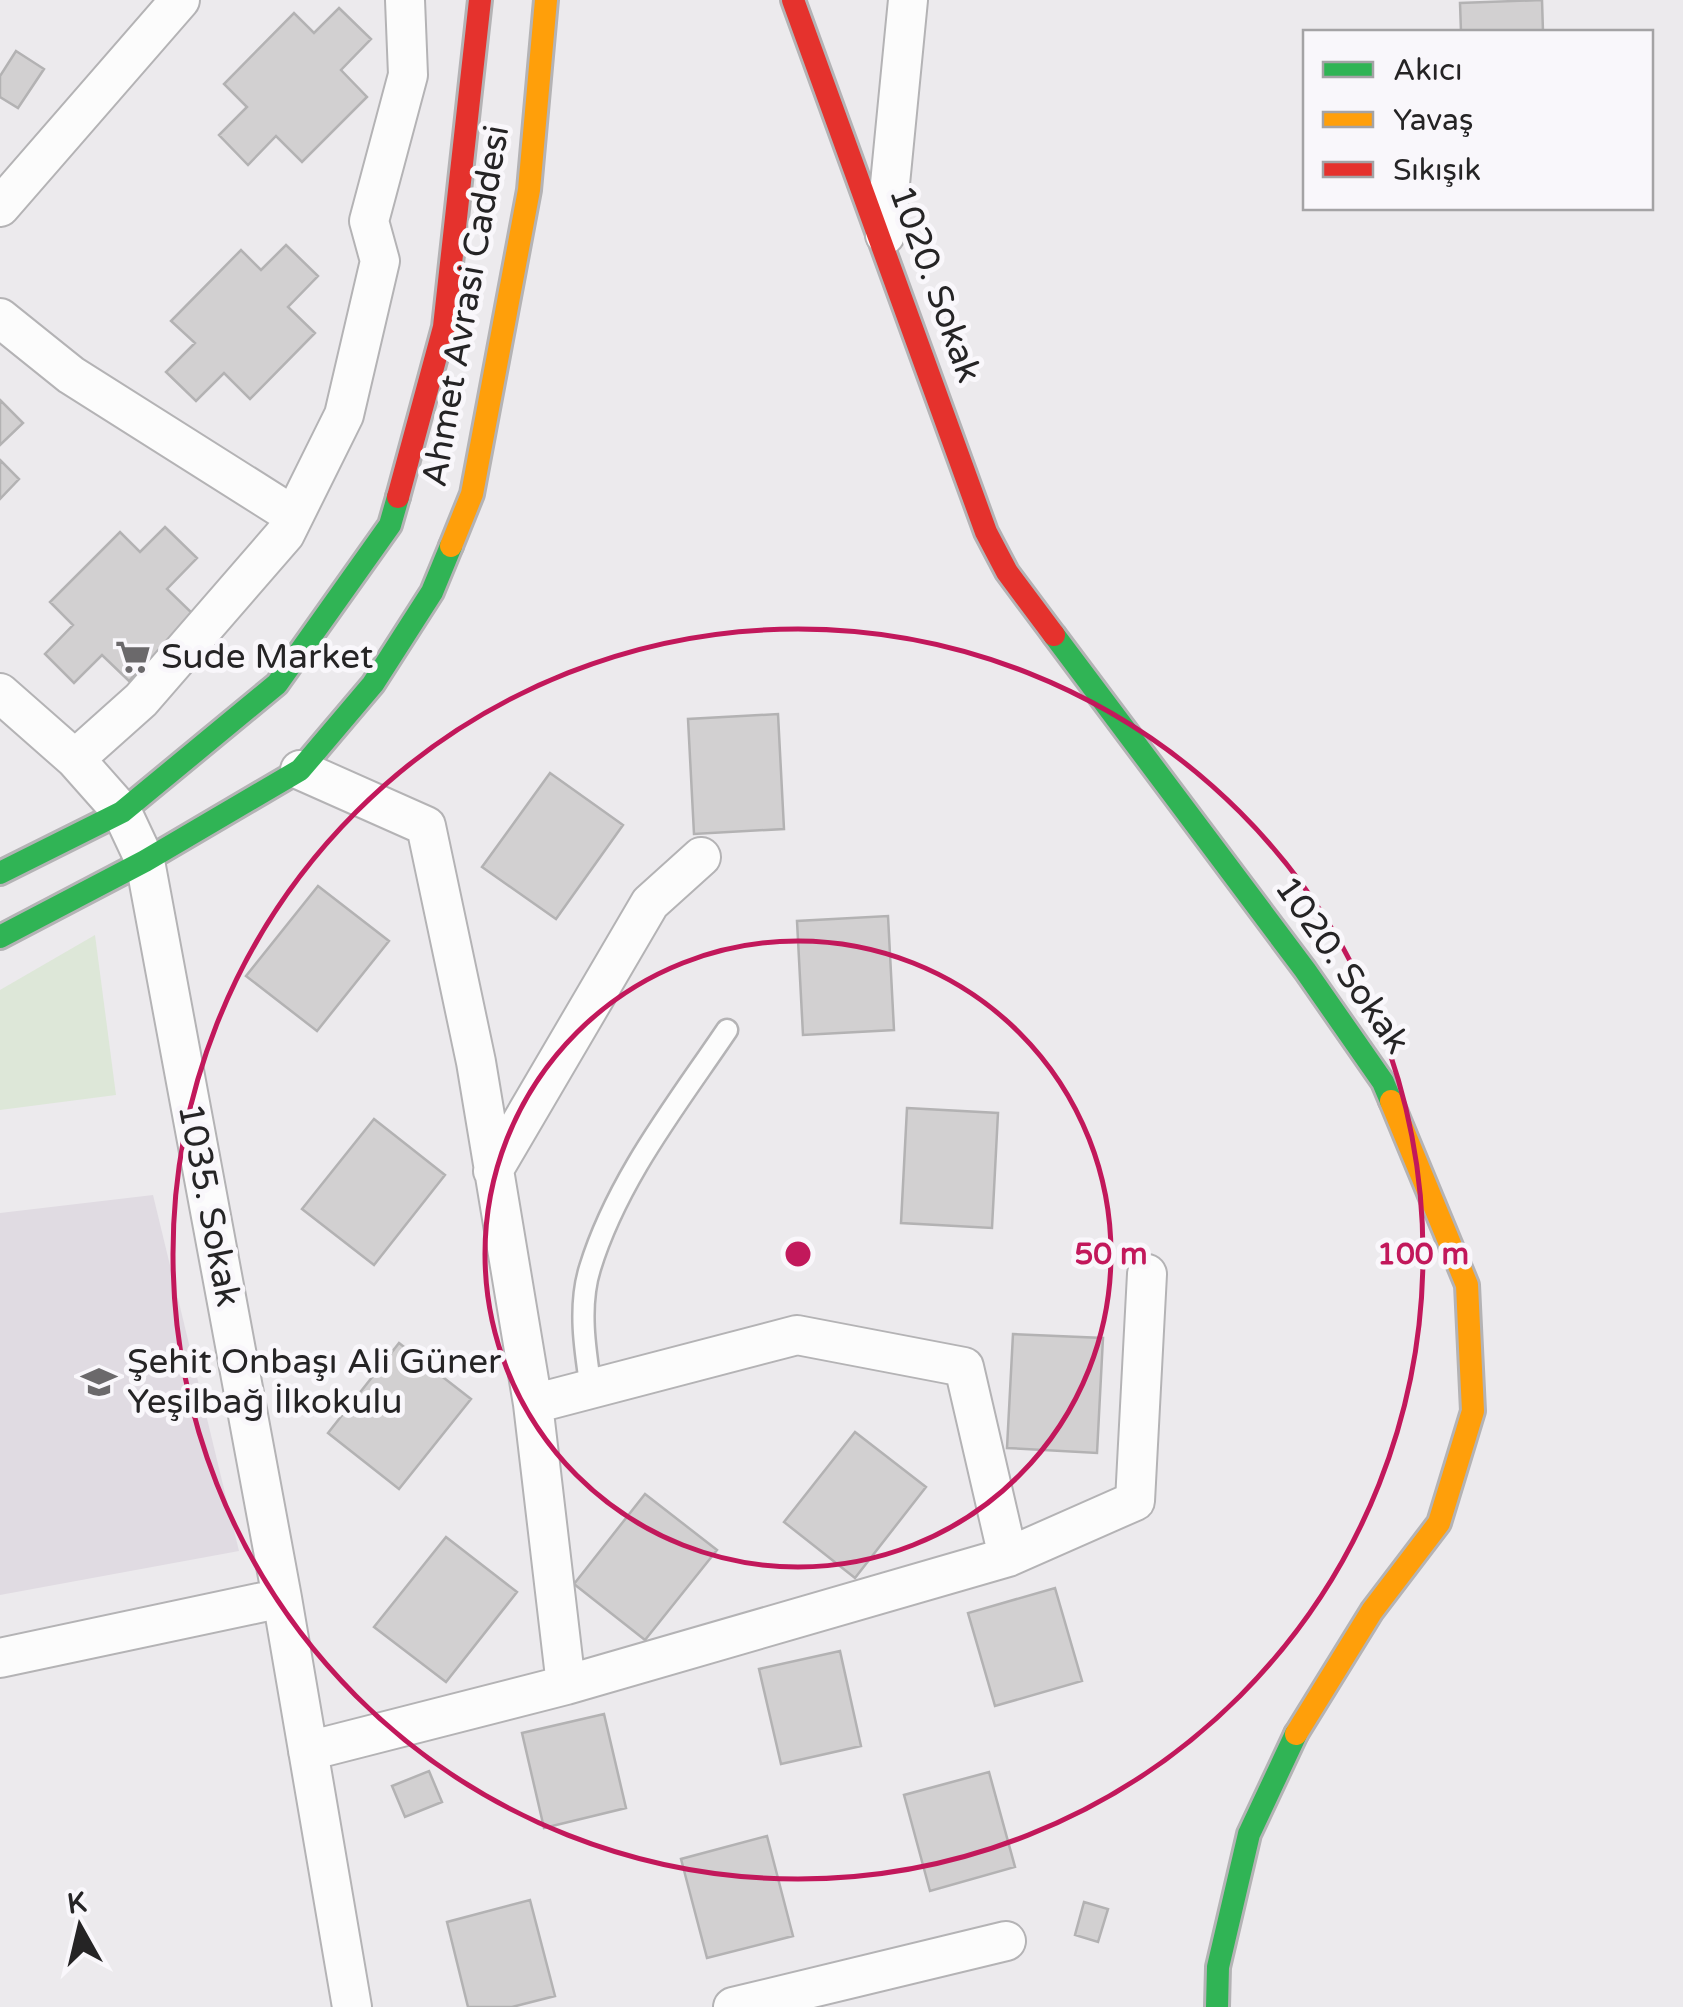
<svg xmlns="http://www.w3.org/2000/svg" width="1683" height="2007" viewBox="0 0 1683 2007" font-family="'Varela Round',sans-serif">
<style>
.built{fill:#e0dbe2}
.green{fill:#dde7d8}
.building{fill:#d2d0d1;stroke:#b3b2b3;stroke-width:2.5}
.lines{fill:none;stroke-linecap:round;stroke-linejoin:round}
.lane-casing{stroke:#b4b3b5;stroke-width:25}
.street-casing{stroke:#b4b3b5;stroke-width:42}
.fast-casing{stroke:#b4b3b5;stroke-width:28}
.slow-casing{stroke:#b4b3b5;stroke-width:28}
.jam-casing{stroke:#b4b3b5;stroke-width:28}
.lane{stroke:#fcfcfc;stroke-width:20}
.street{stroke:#fcfcfc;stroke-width:38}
.fast{stroke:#30b455;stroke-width:22}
.slow{stroke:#ff9f0a;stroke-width:22}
.jam{stroke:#e5322d;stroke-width:22}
.ring{fill:none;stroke:#c2185b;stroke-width:5}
.labels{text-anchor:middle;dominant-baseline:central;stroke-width:10;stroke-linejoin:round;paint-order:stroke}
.street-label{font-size:35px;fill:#252425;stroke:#f9f7fb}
.poi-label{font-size:35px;fill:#252425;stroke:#f9f7fb;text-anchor:start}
.centre{fill:#c2185b;stroke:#f9f7fb;stroke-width:5}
.ring-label{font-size:30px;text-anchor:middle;font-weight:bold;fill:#c2185b;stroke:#f9f7fb;stroke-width:10;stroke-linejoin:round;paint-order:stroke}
</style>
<rect width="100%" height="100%" fill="#eceaed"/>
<!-- built -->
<path class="built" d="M153,1195L239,1551L0,1595V1213Z"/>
<!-- green -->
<path class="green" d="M95,935L116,1095L0,1110V990Z"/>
<!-- building -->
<path class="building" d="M1542,0L1543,32H1461L1460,3Z
M339,8L371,39L341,70L367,97L302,162L276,136L248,165L219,135L247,107L224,84L294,13L314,33Z
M16,51L44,69L18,108L0,97V76Z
M286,245L318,276L288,307L315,333L250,399L224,373L196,401L166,372L195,343L171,321L241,250L261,270Z
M0,400L23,423L0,445Z
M0,460L19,479L0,499Z
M165,527L197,558L167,589L194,615L129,681L102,655L74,683L45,654L73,625L50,602L120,532L140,552Z
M778,714L784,829L694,834L688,719Z
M550,773L623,825L556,919L482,867Z
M318,886L389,941L317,1031L246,976Z
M888,916L894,1030L803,1035L797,921Z
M907,1108L998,1113L992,1228L901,1223Z
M374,1119L445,1175L374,1265L302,1209Z
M1013,1334L1103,1338L1097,1453L1007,1448Z
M399,1343L471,1399L399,1489L328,1433Z
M855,1432L926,1487L855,1578L784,1522Z
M645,1494L717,1550L645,1640L574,1584Z
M446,1537L517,1592L446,1682L374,1627Z
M1055,1588L1082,1681L995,1706L968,1613Z
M840,1651L861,1746L781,1764L759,1669Z
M604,1714L626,1808L544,1828L522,1733Z
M429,1771L442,1802L405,1817L392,1786Z
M989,1772L1015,1867L930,1891L904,1795Z
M767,1836L793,1936L707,1958L681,1859Z
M530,1900L555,1996L512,2007H468L447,1922Z
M1084,1902L1108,1909L1098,1942L1075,1935Z"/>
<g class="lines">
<defs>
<path id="lane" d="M591,1389C585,1350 578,1306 590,1268C617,1180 677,1104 727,1030"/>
<path id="street" d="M0,207L180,0
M885,235L908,0
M0,318L71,375L294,516
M0,693L75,759L122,812L145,861L282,1598L352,2007
M75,759L141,700L285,534L344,415L380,261L369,221L408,75L405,0
M300,770L426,826L476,1062L533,1404L566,1685
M493,1171L650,903L701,857
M533,1404L797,1335L964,1367L1008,1557
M0,1658L282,1598
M308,1751L566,1685L1008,1557L1135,1501L1147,1274
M733,2007L1006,1941"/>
<path id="fast" d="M1054,635L1305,970L1383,1082L1391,1101
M0,873L122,812L277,684L390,525L398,497
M0,937L145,861L300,770L373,684L432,592L451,546
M1217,2007L1218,1967L1249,1834L1296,1734"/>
<path id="slow" d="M451,546L472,494L529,190L546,0
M1296,1734L1372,1611L1439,1523L1473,1411L1467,1285L1391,1101"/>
<path id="jam" d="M793,0L986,532L1007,572L1054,635
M398,497L444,327L480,0"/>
</defs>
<!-- lane casing -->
<use href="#lane" class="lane-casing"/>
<!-- street casing -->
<use href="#street" class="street-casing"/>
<!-- fast casing -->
<use href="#fast" class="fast-casing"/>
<!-- slow casing -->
<use href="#slow" class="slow-casing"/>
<!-- jam casing -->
<use href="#jam" class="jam-casing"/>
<!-- lane -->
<use href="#lane" class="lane"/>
<!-- street -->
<use href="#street" class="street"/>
<!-- fast -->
<use href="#fast" class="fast"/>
<!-- slow -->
<use href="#slow" class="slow"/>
<!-- jam -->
<use href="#jam" class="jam"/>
</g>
<!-- distance rings -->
<g class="ring">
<circle cx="798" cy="1254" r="313"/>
<circle cx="798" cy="1254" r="625"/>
</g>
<!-- icons -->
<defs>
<symbol id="supermarket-bare" viewBox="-9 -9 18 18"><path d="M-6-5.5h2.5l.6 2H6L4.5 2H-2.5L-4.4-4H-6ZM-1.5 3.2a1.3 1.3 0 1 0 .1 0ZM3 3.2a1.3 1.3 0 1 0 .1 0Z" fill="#6b696b" stroke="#f9f7fb" stroke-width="2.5" paint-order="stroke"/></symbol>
<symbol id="school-bare" viewBox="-9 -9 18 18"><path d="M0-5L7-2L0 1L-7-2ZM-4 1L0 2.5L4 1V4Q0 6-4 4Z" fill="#6b696b" stroke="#f9f7fb" stroke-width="2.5" paint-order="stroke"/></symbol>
</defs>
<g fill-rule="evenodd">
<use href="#supermarket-bare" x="108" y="632" width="50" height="50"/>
<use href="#school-bare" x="74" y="1357" width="50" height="50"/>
</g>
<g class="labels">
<!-- street labels -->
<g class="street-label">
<text transform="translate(935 284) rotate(70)">1020. Sokak</text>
<text transform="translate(466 306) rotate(-80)">Ahmet Avrasi Caddesi</text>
<text transform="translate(1342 965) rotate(55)">1020. Sokak</text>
<text transform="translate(209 1205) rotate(79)">1035. Sokak</text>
</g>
<!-- poi labels -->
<g class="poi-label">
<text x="161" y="657">Sude Market</text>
<text x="127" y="1362">Şehit Onbaşı Ali Güner<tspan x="127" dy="40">Yeşilbağ İlkokulu</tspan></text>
</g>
</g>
<circle cx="798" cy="1254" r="15" class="centre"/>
<g class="ring-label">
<text x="1111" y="1264">50 m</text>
<text x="1423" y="1264">100 m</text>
</g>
<!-- legend -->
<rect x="1303" y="30" width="350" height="180" fill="#f9f7fb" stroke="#a4a3a5" stroke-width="2.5"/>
<rect x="1323" y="62" width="50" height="15" fill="#30b455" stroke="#a4a3a5" stroke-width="2.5"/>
<text x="1393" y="80" font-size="30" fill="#252425">Akıcı</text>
<rect x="1323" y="112" width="50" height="15" fill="#ff9f0a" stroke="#a4a3a5" stroke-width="2.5"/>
<text x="1393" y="130" font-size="30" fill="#252425">Yavaş</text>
<rect x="1323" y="162" width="50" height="15" fill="#e5322d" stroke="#a4a3a5" stroke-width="2.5"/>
<text x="1393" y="180" font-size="30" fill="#252425">Sıkışık</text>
<!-- north arrow -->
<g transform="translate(80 1927) rotate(352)" stroke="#f9f7fb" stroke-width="8" paint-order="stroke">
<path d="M0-8L18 38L0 25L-18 38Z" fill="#252425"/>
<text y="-15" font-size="28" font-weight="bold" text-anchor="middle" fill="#252425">K</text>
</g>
</svg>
